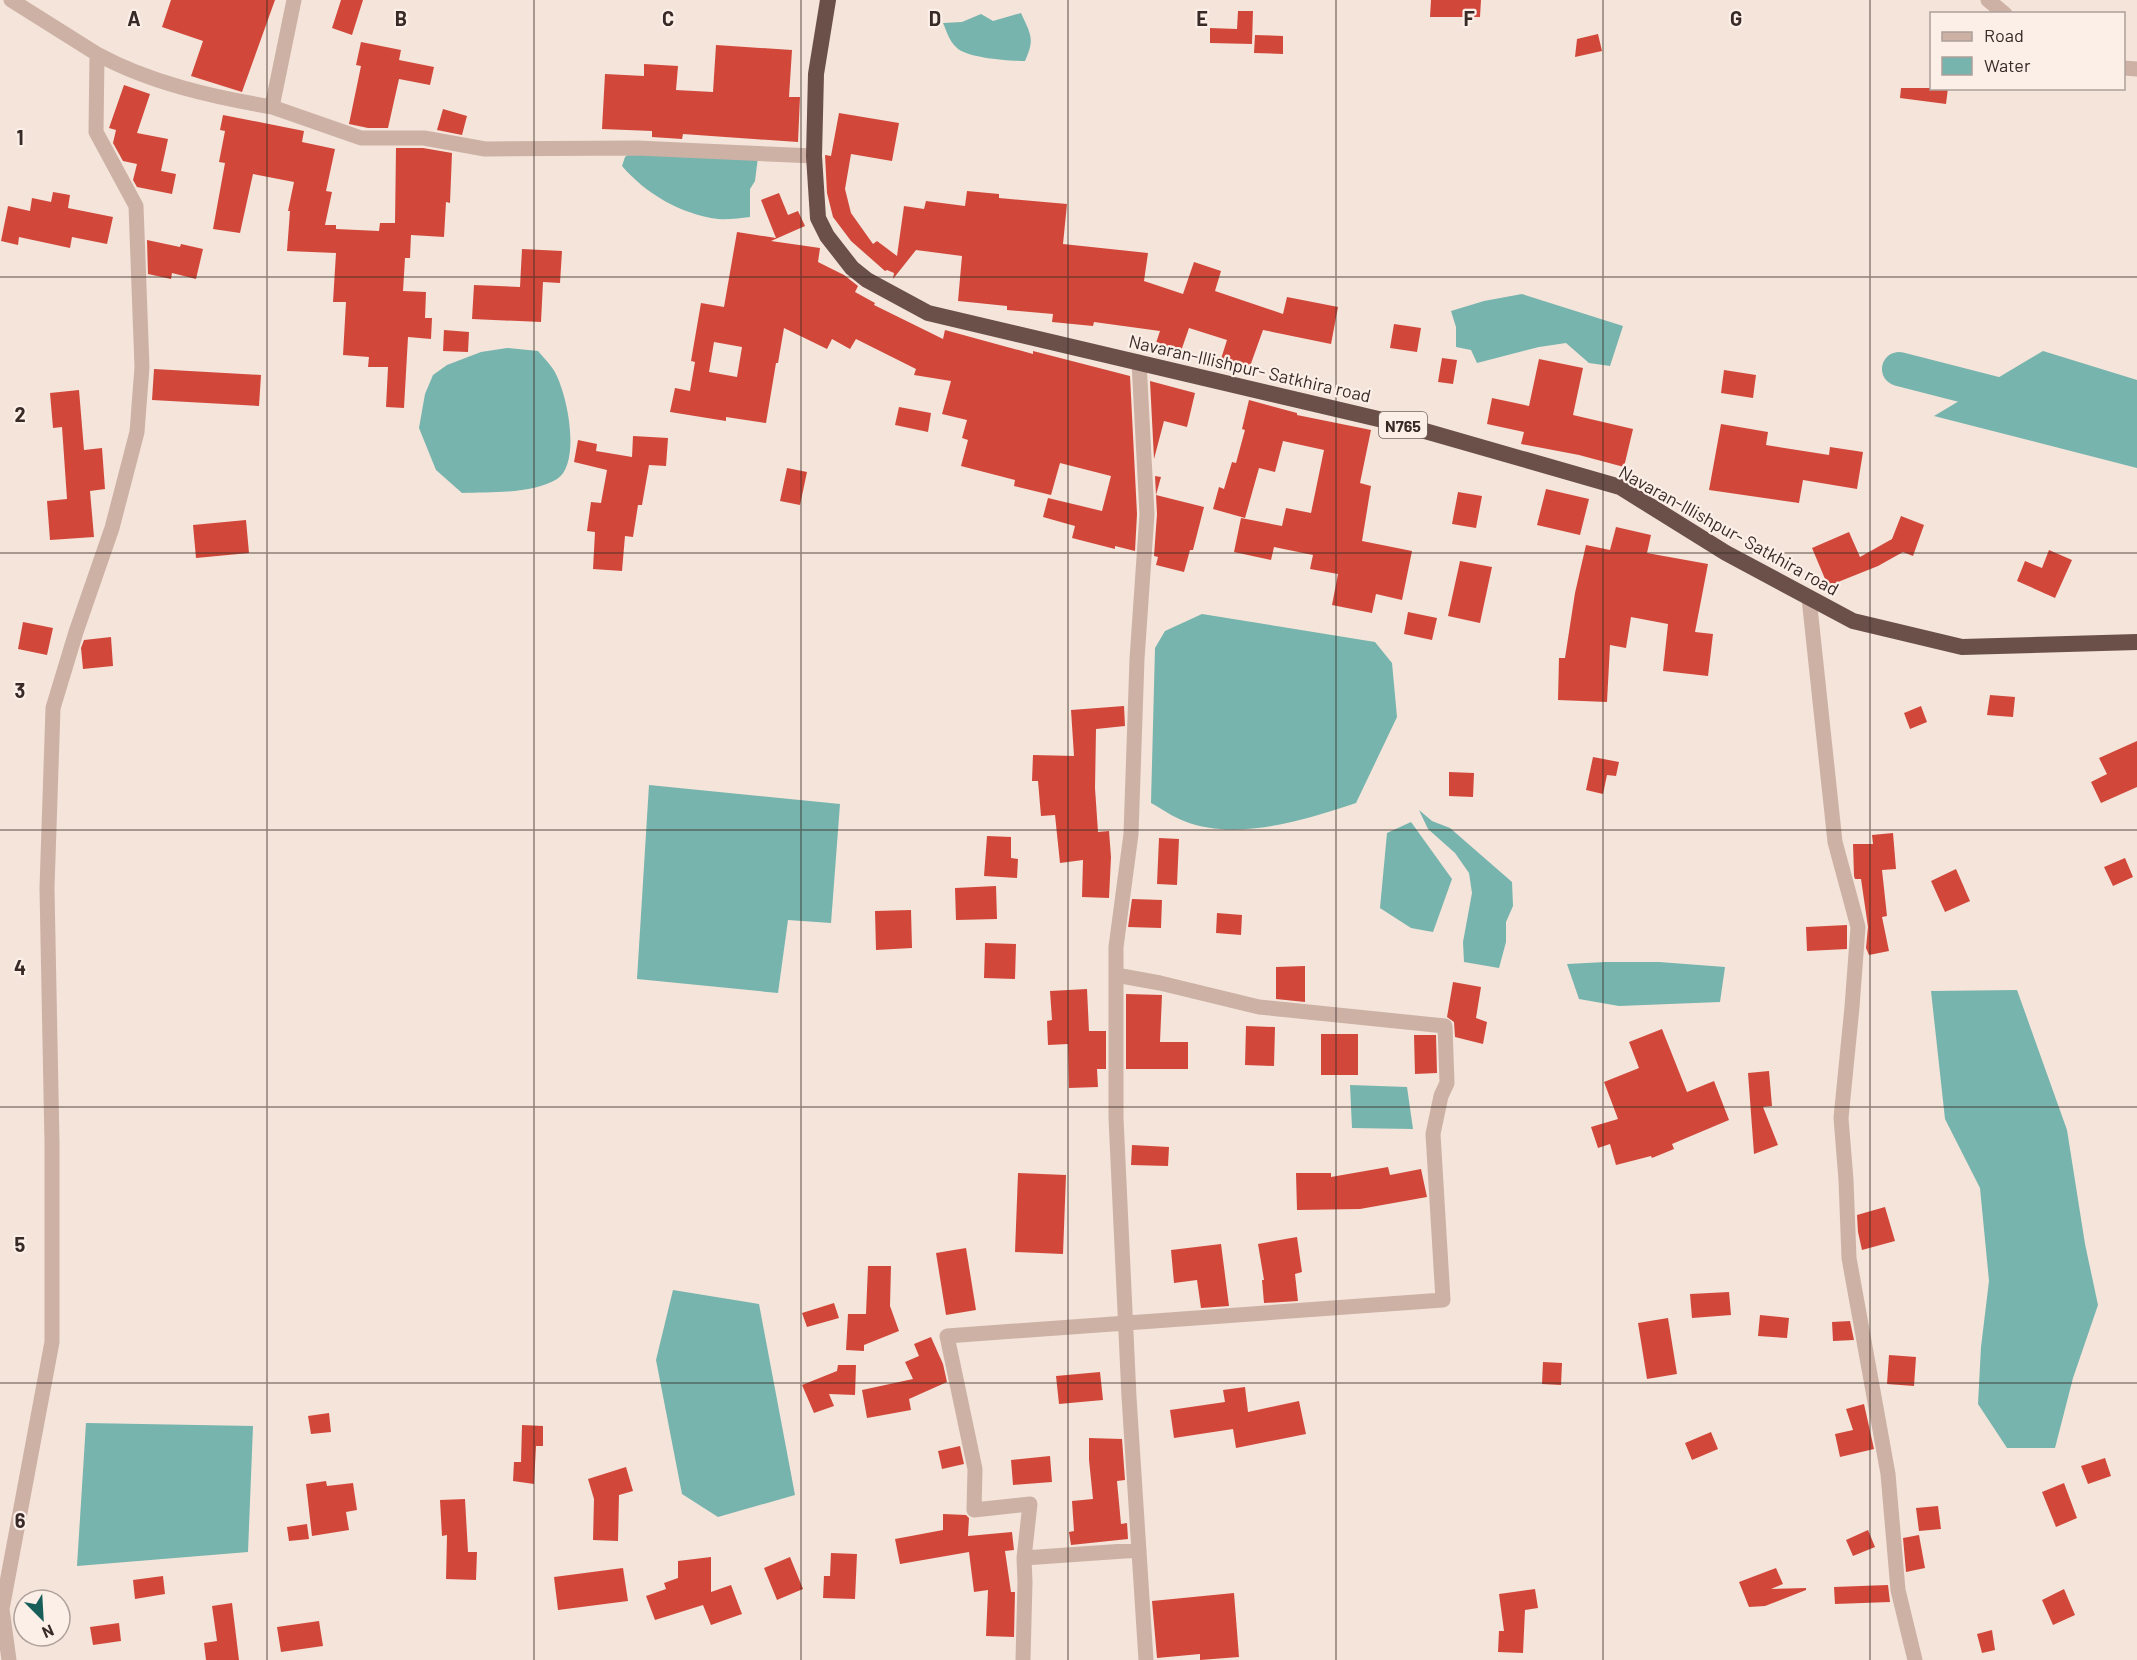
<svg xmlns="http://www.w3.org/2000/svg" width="2137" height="1660" viewBox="0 0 2137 1660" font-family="Barlow,sans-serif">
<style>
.water{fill:#76b4ad}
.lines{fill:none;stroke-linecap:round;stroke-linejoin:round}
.river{stroke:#76b4ad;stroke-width:34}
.building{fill:#d1483b;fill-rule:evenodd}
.minor{stroke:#cdb1a5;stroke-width:15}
.trunk{stroke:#6b504a;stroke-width:16}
.grid{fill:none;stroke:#382a27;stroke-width:1.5;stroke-opacity:0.55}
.labels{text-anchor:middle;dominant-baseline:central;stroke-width:4.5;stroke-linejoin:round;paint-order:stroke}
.shield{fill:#fbefe7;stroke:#726561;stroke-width:1.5}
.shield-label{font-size:16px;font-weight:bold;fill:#382a27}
.street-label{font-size:18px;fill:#382a27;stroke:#fbefe7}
.grid-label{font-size:20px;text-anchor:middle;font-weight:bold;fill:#382a27;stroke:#fbefe7;stroke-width:4.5;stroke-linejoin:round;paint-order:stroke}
</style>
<rect width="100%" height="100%" fill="#f4e4da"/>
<!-- water -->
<path class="water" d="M1021,13C1031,35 1035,39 1025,61C1010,61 967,58 957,48C949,41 947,32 943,23L962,22L981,14L993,21Z
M634,150L758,157L755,181L750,189V217C740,218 728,220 718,219C681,214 646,194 622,166L625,157Z
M1522,294L1623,326L1610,366L1589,363L1566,343L1539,347L1477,363L1471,350L1456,347V327L1451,311L1484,301Z
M507,348L538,351C543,357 549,363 553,369C567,390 582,463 557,479C533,494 490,492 462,493L436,470L419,428L425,394L433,375L447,365L481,352Z
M2043,351L2137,380V468L1934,416Z
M1202,614L1375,642L1392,663L1397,717L1356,803C1305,820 1237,842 1184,821C1173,817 1162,809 1151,803L1155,648L1165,631Z
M649,785L840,804L831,923L788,920L778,993L637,979Z
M1419,810L1432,821L1450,828L1512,882L1513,906L1506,922V942L1499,968L1464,962L1463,942L1472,893L1469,873L1455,853L1428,829Z
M1411,822L1452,879L1433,932L1411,928L1380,908L1387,833Z
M1606,962H1659L1725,967L1720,1002L1619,1006L1579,999L1567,964Z
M2017,990L2067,1130L2085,1244L2098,1305L2073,1378L2055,1448H2007L1978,1404L1981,1347L1989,1281L1980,1188L1945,1119L1931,991Z
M1350,1085L1407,1087L1413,1129L1352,1128Z
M673,1290L759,1304L795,1495L718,1517L682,1494L656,1360Z
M86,1423L253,1426L248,1552L77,1566Z"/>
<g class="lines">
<!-- river -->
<path class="river" d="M1899,369L2024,401"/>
</g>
<!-- building -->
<path class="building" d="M171,0H275L242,92L191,76L203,41L162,27Z
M341,0H363L352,35L332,28Z
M1431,0H1481L1480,17H1430Z
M1238,11H1253L1252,44L1210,43V28L1237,29Z
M1598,34L1602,51L1575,57L1577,39Z
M1255,35L1283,36V54L1254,53Z
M361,42L401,50L399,60L434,67L430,85L399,79L388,128H368L349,124L361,66L356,65Z
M716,45L792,50L789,97H800L798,142L683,134L682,139L652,137V131L602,129L605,74L644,76V64L678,66L676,90L713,92Z
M124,85L150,94L137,133L168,139L161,171L176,174L172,194L137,187L133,180L137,164L123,161L113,143L116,130L109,128Z
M1901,88H1948L1946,104L1900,98Z
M443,109L467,116L462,135L437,130Z
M839,113L899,123L892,161L851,154L845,189L851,213L873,244L877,241L897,256L904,206L924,209L926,201L965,206L967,191L999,194V198L1067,204L1063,244L1148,253L1144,281L1183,294L1194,262L1221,271L1215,291L1283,314L1287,297L1338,307L1331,344L1263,330L1249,369L1221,359L1227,340L1189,328L1180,354L1155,346L1160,331L1094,322L1093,326L1052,322L1053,314L1007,310V306L958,301L962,256L916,250L893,279L894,273L887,270L885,271L851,241L833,217L827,193L825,155L831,156Z
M223,115L304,131L302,142L335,149L326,191L332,192L325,225H336V229L379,231L380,223H395L396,148H423L452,153L450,203L446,202L444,237L411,235L410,258H405L403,291L426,292L425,318H432L431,339L408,337L404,408L386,407L388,367H368L369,357L343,355L346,302H333L336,253L287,251L290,211H288L294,182L253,174L240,233L213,229L225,163L219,162L225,131L220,130Z
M53,192L70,195L68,208L113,217L107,244L72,237L70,248L19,237L18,245L1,241L8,206L30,211L32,198L51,202Z
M779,193L788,215L798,211L805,226L771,241L820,248L818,262L844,275L858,286L855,292L875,303L874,305L943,339L945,330L1033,354V351L1130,376L1137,514L1135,551L1115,546V549L1072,538L1075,526L1043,517L1048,498L1102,511L1111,476L1060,463L1051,495L1014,486L1015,480L961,466L968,440L962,438L967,420L942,414L951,381L914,375L916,369L856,339L850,349L832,339L827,349L784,328L778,363H776L766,423L726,417V421L670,412L675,388L690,391L695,362L691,361L701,303L724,307L737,232L776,238L761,200ZM714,342L742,347L737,377L709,372Z
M147,240L180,247L181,244L203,249L196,279L172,273L171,279L148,274Z
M522,249L562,251L560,283L543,282L541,322L472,319L474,285L520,287Z
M1394,324L1421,328L1417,352L1390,348Z
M444,330L469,332L468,352L443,351Z
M1442,358L1457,360L1453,384L1438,382Z
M1539,359L1583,368L1573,415L1633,429L1624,467L1579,455L1521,444L1524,432L1487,424L1492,398L1529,406Z
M154,369L261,375L259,406L152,400Z
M1724,370L1756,375L1753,398L1721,393Z
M1150,381L1195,393L1187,427L1164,421L1154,459Z
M79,390L84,450L102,448L105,489L90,491L94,537L50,540L47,501L67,499L62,427L53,428L50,393Z
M1249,400L1297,413V415L1371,430L1360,483L1371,486L1362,541L1412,551L1402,600L1376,594L1372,613L1332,605L1338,574L1310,569L1313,555L1274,547L1271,560L1234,552L1241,518L1282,526L1286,508L1311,513L1324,450L1283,441L1275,472L1259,468L1245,518L1213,509L1219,487L1224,489L1232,462L1236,463L1245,430L1242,429Z
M899,407L931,413L928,432L895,425Z
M1721,424L1768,432L1766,445L1829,455L1830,447L1863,452L1857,489L1803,480L1799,503L1709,490Z
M633,436L668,438L666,466L649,465L642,505H638L633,537L625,536L622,571L593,569L595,532L587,531L591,502L601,503L607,470L574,462L578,440L597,444L596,451L632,457Z
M787,468L807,472L800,505L780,501Z
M1155,476L1161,477L1156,495L1204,507L1193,550H1190L1184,572L1156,565L1158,557L1154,556L1157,514Z
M1546,489L1589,499L1580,535L1537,525Z
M1458,492L1482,496L1476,528L1452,524Z
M1901,516L1924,525L1913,556L1903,552L1878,566L1828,586L1812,548L1849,532L1860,557L1892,539Z
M246,520L249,553L196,558L193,525Z
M1616,527L1651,535L1647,553L1708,564L1695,632L1713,634L1708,676L1663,671L1668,624L1631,617L1626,648L1610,645L1607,702L1558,700L1559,658H1565L1575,593L1586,545L1610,550Z
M2049,550L2072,560L2055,598L2017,581L2025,561L2042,568Z
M1460,561L1492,567L1480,623L1448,616Z
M1408,612L1437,618L1432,640L1404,634Z
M23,622L53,628L47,655L18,649Z
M111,637L113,666L83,669L81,648L84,640Z
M1990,695L2015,697L2013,717L1987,715Z
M1124,706L1125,726L1096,729L1095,788L1098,832L1109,831L1111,857L1109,898L1082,897L1083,860L1060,863L1055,815L1041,816L1038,781H1032L1033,755L1074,756L1071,710Z
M1921,706L1927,722L1910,729L1904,713Z
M2137,741V787L2101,803L2091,782L2107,774L2099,758Z
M1593,757L1619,762L1616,776L1607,775L1603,794L1586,790Z
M1449,772L1474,773L1473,797L1449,796Z
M1893,833L1896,869L1882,870L1887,916L1882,917L1889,951L1869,955L1866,948L1868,927L1861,879H1855L1854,876L1853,844H1873L1872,835Z
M987,836L1011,837V858L1018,859L1017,878L984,876Z
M1159,838L1179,839L1177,885L1157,884Z
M2125,858L2133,877L2113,886L2104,867Z
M1956,869L1970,901L1945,912L1931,881Z
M996,886L997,919L956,920L955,888Z
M1132,899L1162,900L1161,928L1128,927Z
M911,910L912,948L876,950L875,911Z
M1217,913L1242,915L1241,935L1216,933Z
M1847,925V949L1807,951L1806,927Z
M985,943L1016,944L1015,979L984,978Z
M1305,966V1002L1276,999V967Z
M1453,982L1481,987L1476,1018L1487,1022L1483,1044L1455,1037L1454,1022L1447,1017Z
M1087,989L1089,1031H1106V1069H1097L1098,1087L1069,1088L1068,1044L1048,1045L1047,1021L1052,1020L1050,991Z
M1126,994L1162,995L1160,1042H1188V1069H1126Z
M1246,1026L1275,1027L1274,1066L1245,1065Z
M1662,1029L1687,1092L1714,1081L1729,1120L1672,1144L1674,1149L1652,1158L1651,1156L1616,1165L1610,1144L1598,1148L1591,1127L1618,1119L1604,1082L1639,1068L1629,1042Z
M1321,1034H1358V1075H1321Z
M1414,1035H1436L1437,1073L1415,1074Z
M1769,1071L1772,1106L1763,1107L1778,1145L1754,1154L1748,1073Z
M1132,1145L1169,1147L1168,1166L1131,1165Z
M1388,1167L1390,1175L1421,1169L1427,1197L1360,1209L1297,1210L1296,1173H1331V1177Z
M1018,1173L1066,1175L1063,1254L1015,1252Z
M1885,1207L1895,1241L1862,1250L1858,1232L1857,1215Z
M1297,1237L1302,1272L1295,1274L1298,1301L1264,1303L1262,1280H1264L1258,1244Z
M1221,1244L1229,1306L1201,1308L1197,1280L1174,1283L1171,1250Z
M966,1248L976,1310L946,1315L936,1253Z
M868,1266H891L890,1306L899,1331L864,1345V1351L846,1350L848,1314H866Z
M1729,1292L1731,1315L1692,1318L1690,1294Z
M834,1303L839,1318L807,1327L802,1313Z
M1760,1315L1789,1318L1787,1338L1758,1336Z
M1668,1318L1677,1374L1647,1379L1638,1323Z
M1850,1321L1854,1340L1833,1341L1832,1322Z
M931,1337L943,1364L947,1382L909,1399L911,1410L867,1418L862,1390L913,1379L905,1362L919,1356L914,1344Z
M1889,1355L1916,1357L1914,1386L1887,1384Z
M1543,1362L1562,1363L1561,1385L1542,1384Z
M838,1365H856L855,1395L829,1394L834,1406L814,1413L802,1385L837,1371Z
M1100,1372L1103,1400L1059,1404L1056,1376Z
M1245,1387L1248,1412L1299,1401L1306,1434L1236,1448L1233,1429L1174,1438L1170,1410L1225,1402L1223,1390Z
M1864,1404L1874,1449L1840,1457L1835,1434L1853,1430L1846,1409Z
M329,1413L331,1432L311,1434L308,1416Z
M522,1425L543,1426V1446H536L534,1484L513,1481L514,1462H521Z
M1711,1432L1718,1449L1692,1460L1685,1443Z
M1089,1438L1122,1439L1125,1480L1117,1481L1121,1524L1127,1523L1128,1539L1071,1545L1069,1532L1074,1531L1072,1501L1093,1499L1089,1460Z
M960,1446L964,1464L942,1469L938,1451Z
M1050,1456L1052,1482L1013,1485L1011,1460Z
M2105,1458L2111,1476L2088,1484L2081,1466Z
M626,1467L633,1491L619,1495L618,1541L593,1540L594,1499L588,1479Z
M326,1481L327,1486L353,1483L357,1510L346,1512L349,1530L312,1536L306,1484Z
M2064,1483L2077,1518L2056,1527L2042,1492Z
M465,1499L468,1552H477L476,1580L446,1579L447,1535L442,1536L440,1500Z
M1938,1506L1941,1529L1919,1531L1916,1508Z
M943,1514L966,1515L969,1518L968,1536L1012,1532L1014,1550L1005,1551L1011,1592H1015L1014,1637L986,1636L988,1590L974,1592L969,1552L900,1564L895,1539L943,1530Z
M307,1524L309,1539L289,1541L287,1527Z
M1868,1530L1875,1547L1853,1556L1846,1540Z
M1919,1535L1925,1568L1906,1572L1903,1538Z
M831,1553L857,1554L855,1599L823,1598L824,1576H830Z
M711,1557V1592L731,1585L742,1614L711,1625L703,1605L655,1620L646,1596L666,1589L664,1583L678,1578V1561Z
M790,1557L803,1589L777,1600L764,1568Z
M623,1568L628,1601L558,1610L554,1577Z
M1776,1568L1783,1584L1771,1589L1806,1588V1590L1765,1606L1749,1607L1739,1582Z
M163,1576L165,1594L135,1599L133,1580Z
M1888,1585L1890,1602L1835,1604L1834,1587Z
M1535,1589L1538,1608L1525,1610L1523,1653L1498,1652L1499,1631H1504L1499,1594Z
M2064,1589L2075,1615L2053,1625L2042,1600Z
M1234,1593L1239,1657L1200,1660V1654L1157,1658L1152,1601Z
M232,1603L239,1660H206L204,1643L217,1641L212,1606Z
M319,1621L323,1646L281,1652L277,1627Z
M119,1623L121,1641L93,1645L90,1627Z
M1992,1630L1995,1650L1982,1653L1977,1634Z"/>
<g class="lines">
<!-- minor -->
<path class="minor" d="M11,0L97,54
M1988,0L2005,14
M2124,68L2137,69
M272,107L361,138H424L485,149L637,148L814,156
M1139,362L1147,514L1137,659L1131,834L1116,947V1118L1129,1397L1146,1660
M1809,598L1835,842L1858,927L1852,1007L1841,1118L1846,1180L1849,1258L1888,1474L1898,1590L1915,1660
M1024,1558L1030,1504L974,1510L975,1469L947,1336L1443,1300L1433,1134L1441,1096L1447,1083L1445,1026L1259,1007L1160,983L1116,975
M9,1660L2,1609L52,1342V1144L47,888L53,708L76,632L112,528L137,432L142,367L136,206L96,132L97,54C150,83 213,97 272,107L294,0
M1023,1660L1025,1582L1024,1558L1139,1550"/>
<!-- trunk -->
<path class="trunk" d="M828,0L816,74L814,156L818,218L827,236L852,268L867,280L928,313L1404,425L1620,487L1726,553L1853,621L1962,647L2137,642"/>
</g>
<!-- grid -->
<path class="grid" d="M267,0V1660M534,0V1660M801,0V1660M1068,0V1660M1336,0V1660M1603,0V1660M1870,0V1660M0,277H2137M0,553H2137M0,830H2137M0,1107H2137M0,1383H2137"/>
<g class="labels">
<!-- shield labels -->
<rect class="shield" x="1379" y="412" width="48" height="26" rx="4.5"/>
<g class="shield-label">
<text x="1403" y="425">N765</text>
</g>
<!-- street labels -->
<g class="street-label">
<text transform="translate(1250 368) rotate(13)">Navaran-Illishpur- Satkhira road</text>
<text transform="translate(1729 530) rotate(29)">Navaran-Illishpur- Satkhira road</text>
</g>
</g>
<g class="grid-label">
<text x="134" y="26">A</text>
<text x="401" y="26">B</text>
<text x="668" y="26">C</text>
<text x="935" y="26">D</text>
<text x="1202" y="26">E</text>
<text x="1469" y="26">F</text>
<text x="1736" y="26">G</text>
<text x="20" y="145">1</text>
<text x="20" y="422">2</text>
<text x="20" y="698">3</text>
<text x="20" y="975">4</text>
<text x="20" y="1252">5</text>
<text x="20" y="1528">6</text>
</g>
<!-- legend -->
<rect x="1930" y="12" width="195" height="78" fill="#fbefe7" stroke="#ada09a" stroke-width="1.5"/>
<rect x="1942" y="32" width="30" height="9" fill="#cdb1a5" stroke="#ada09a" stroke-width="1.5"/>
<text x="1984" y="42" font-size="18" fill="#382a27">Road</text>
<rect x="1942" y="57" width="30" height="18" fill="#76b4ad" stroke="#ada09a" stroke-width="1.5"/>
<text x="1984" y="72" font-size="18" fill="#382a27">Water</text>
<!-- north arrow -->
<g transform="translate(42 1618) rotate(156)"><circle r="28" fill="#fbefe7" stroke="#ada09a" stroke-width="1.5"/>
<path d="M0-4.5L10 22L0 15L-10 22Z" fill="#185e58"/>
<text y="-9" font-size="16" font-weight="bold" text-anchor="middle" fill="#382a27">N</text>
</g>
</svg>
